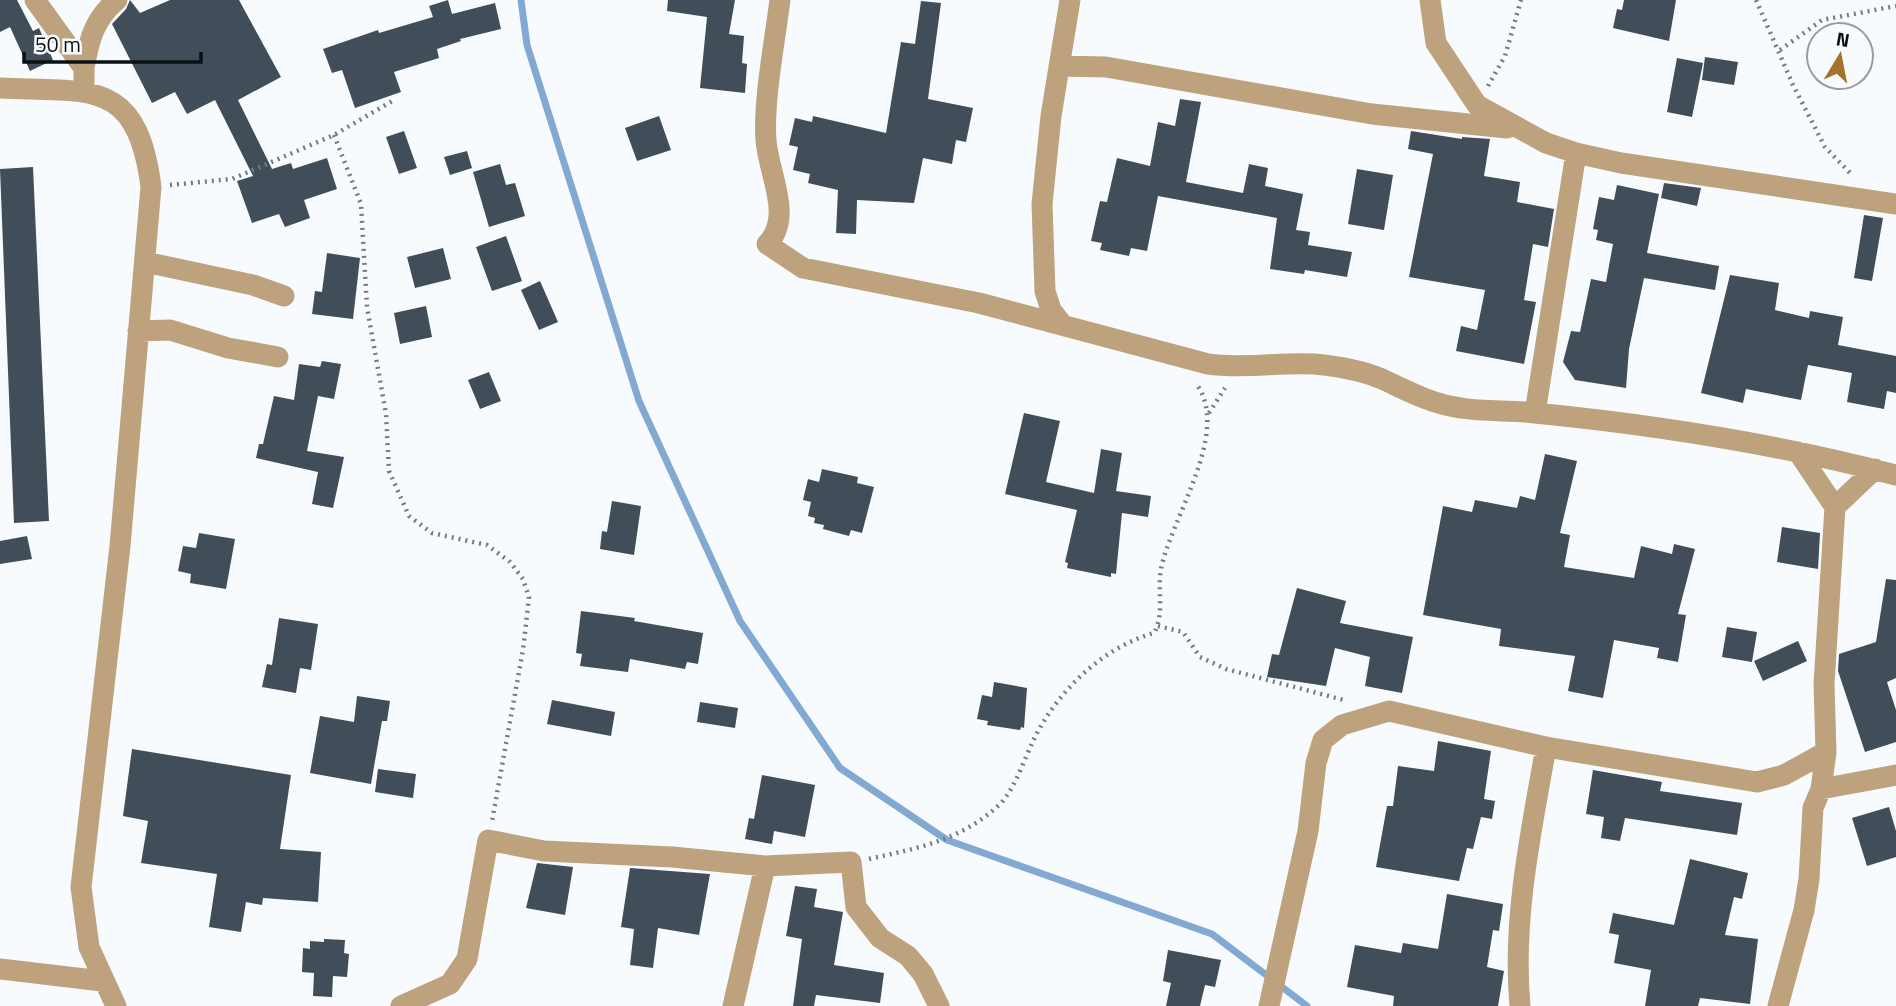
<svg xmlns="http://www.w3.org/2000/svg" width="1896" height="1006" viewBox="0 0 1896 1006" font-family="'Titillium Web',sans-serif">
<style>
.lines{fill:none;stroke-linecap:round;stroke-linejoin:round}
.stream{stroke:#82a9d1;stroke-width:7}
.building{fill:#414d59}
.path{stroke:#767a7e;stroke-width:4.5;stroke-dasharray:2 5;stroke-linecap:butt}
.street{stroke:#bea27e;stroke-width:21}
</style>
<rect width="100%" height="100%" fill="#f8fbfe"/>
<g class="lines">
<!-- stream -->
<path class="stream" d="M521,0L527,45L639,401L740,621L840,768L947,840L1212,934L1307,1006"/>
</g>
<!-- building -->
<path class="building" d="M0,0H17L33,31L39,28L53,60L30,71L10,27L0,32Z
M130,0L140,13L170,0H239L281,77L238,100L272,169L291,163L293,169L327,158L337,189L304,200L310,218L285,227L279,214L252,223L237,181L253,176L215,100L187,114L175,92L152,103L112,24L126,9Z
M448,0L452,14L495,3L501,29L460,39L461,41L437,49L439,58L394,72L401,92L355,108L342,70L332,73L323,49L378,30L379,33L433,17L429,6Z
M668,0H735L729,34L744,36L742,63L747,64L745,93L700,88L707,17L667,11Z
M1624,0H1676L1669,41L1613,28L1617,9L1622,10Z
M921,1L941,3L928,99L973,108L966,142L956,140L952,164L923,158L914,203L857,200L856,234L836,233L838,190L808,183L810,174L793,170L798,147L789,145L795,118L812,122L813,116L886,133L901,42L915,44Z
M1705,57L1738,62L1734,85L1702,80Z
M1677,58L1703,63L1692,117L1667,112Z
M1180,99L1201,102L1186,182L1243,193L1249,164L1268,168L1265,186L1303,194L1296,230L1310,232L1308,245L1352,252L1347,277L1305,270L1304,274L1270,269L1277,218L1158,196L1147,251L1131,248L1129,256L1100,250L1102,243L1091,241L1100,201L1107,202L1117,158L1150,166L1158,122L1175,126Z
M659,116L671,150L637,161L625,128Z
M404,131L417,168L399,174L386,137Z
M1411,131L1462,139V137L1490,139L1484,176L1520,182L1517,202L1554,209L1548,247L1533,244L1524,300L1536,302L1524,364L1456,351L1461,326L1477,330L1485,290L1409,277L1433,154L1408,149Z
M467,151L472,168L450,175L444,157Z
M500,164L506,185L515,183L525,216L489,227L473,172Z
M33,167L49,521L14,523L0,169Z
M1357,169L1393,175L1384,230L1348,224Z
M1664,183L1701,188L1697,206L1661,198Z
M1617,185L1659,194L1647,253L1719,266L1715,290L1644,278L1629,349L1626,388L1575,380L1563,362L1571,331L1580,332L1591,279L1606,282L1613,244L1596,240L1598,230L1593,229L1599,197L1614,200Z
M1864,215L1883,218L1872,281L1854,278Z
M506,236L522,281L492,291L476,247Z
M443,248L451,279L415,288L407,257Z
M327,253L360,258L353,319L312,314L315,291L322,292Z
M1730,275L1779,283L1775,310L1809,318L1810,311L1843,317L1838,345L1896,356V393L1887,391L1884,409L1847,402L1852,373L1808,365L1801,400L1746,389L1743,403L1701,393Z
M540,281L558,322L539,330L521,290Z
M426,306L432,337L400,344L394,313Z
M322,361L341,364L334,399L318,396L307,451L344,457L333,508L312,504L318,472L256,458L259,444H263L274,396L294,400L299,364L320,367Z
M489,372L501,401L480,409L468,380Z
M1024,413L1060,421L1046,482L1094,493L1101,449L1122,453L1116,491L1151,496L1148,517L1122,513L1116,574L1111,573V577L1067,568L1068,563L1065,562L1077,510L1005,494Z
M1545,454L1577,461L1560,533L1570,535L1564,567L1634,578L1641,546L1672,554L1674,544L1695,549L1678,614L1686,615L1678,662L1657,658L1659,648L1614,640L1603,698L1568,691L1575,656L1499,646L1501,629L1423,615L1443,506L1472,512L1475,500L1517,508L1520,496L1535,500Z
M822,469L858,477L857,483L874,487L862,533L851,530L849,536L823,529L824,525L814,523L815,518L808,516L811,502L803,500L808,479L819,482Z
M612,501L641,506L634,555L600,549L602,531L607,532Z
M1782,527L1820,533L1818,569L1777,562Z
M199,533L235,539L226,589L190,583L191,574L178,571L183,546L196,548Z
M27,536L32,559L0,564V541Z
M1886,579L1896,580V678L1887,682L1896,710V742L1865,752L1838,671L1839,654L1876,642Z
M1297,588L1346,601L1340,623L1413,637L1402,693L1365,686L1370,657L1335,648L1326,686L1267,677L1272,654L1279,655Z
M581,611L635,618L634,621L703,633L698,664L687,662L685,669L630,659L628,672L580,666L582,654L576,653Z
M279,618L318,624L311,670L300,668L296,693L262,687L267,664L272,665Z
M1727,627L1757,632L1752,662L1722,657Z
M1798,641L1807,661L1763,681L1754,661Z
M994,682L1027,688L1024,728L1021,727L1020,730L987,725L988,721L977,719L982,695L992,697Z
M357,696L390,701L387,721H382L371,784L310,773L320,716L354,722Z
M552,700L615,712L611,736L547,724Z
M700,702L738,708L735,728L697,722Z
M1438,741L1491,751L1484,799L1495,801L1492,819L1481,817L1473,849L1467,848L1459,881L1376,867L1387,806H1393L1398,766L1434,771Z
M132,749L291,775L280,849L321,852L318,902L263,898L262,905L246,902L241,932L209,927L217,874L141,863L148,821L123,816Z
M378,769L416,774L413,798L375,792Z
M1593,770L1662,782L1660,791L1742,803L1737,835L1625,818L1620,841L1601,838L1604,817L1586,814Z
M762,775L815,785L805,837L774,831L772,844L745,839L749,818L754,819Z
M1889,807L1896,831V857L1867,866L1852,818Z
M1690,859L1748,873L1742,899L1734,897L1725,935L1758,939L1750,1004L1700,998L1698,1006H1645L1651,970L1614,963L1619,935L1609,933L1613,913L1674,925Z
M537,863L573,867L565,915L526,908Z
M630,868L710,874L699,935L658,928L653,968L630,965L634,929L621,927Z
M795,886L817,889L814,907L843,912L834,965L884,973L880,1003L816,995L814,1006H793L802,939L786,936Z
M1447,894L1503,904L1499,931L1493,930L1487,967L1504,971L1498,1006H1393L1394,996L1347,987L1355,945L1401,953L1403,943L1438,949Z
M324,939L345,940L344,953L349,954L347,977L333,976L332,997L313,996L314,973L302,972L303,948L310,949V941L324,942Z
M1168,950L1221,960L1215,987L1205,985L1200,1006H1166L1171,983L1163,981Z"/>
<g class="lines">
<!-- path -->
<path class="path" d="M1756,0L1793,85L1825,147L1852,175
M1780,50L1822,20L1896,6
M1488,86L1505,56L1521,0
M334,135L361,204L367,307L386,414L389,471L409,516L432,533L487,545L510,562L523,579L529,597L523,650L492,821
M170,185L232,179L334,135L394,100
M1209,413L1225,388
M1158,626L1183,632L1200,657L1226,669L1344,700
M869,859C918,848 963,840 1001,803C1015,788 1024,760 1033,741C1057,692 1101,648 1154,633C1165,613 1157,590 1161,569C1171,518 1231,433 1197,385"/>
<!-- street -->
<path class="street" d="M35,0L84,68V92
M780,0C775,40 763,102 766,140C768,173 794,217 767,244L803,268L979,303L1208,364C1244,369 1279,362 1314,364C1336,366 1361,370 1382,379C1408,391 1431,404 1461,408C1485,412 1511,410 1535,413C1656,425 1778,444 1896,475
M1430,0L1436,43L1477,105L1546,143L1576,153L1621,163L1896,204
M1059,66L1106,67L1372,114L1507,128
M84,68C89,40 94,19 117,0
M0,88C91,92 137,78 151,187L120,546L81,887L89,947L116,1006
M145,262L253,285L284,296
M1062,324L1051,310L1045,291L1042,204L1051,116L1070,0
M138,331L170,330L228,348L278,357
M1535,413L1576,153
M1798,452L1835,507
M1821,789L1896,775
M0,969L102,981
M401,1006L450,984L467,959L488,840L544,851L672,857L765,866L851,862L856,907L880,938L908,956L923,974L939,1006
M733,1006L765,866
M1269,1006L1308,831L1316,763L1323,740L1342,725L1389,711L1546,747L1757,782L1784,775L1826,752
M1520,1006C1512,920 1531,832 1546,747
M1778,1006L1804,910L1809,879L1813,808L1821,789L1826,752L1824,684L1835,507L1875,469"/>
</g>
<!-- north arrow -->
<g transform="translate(1840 56) rotate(10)"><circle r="33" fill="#f8fbfe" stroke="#999da0" stroke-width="2"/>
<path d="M0-5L12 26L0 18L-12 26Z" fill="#a47228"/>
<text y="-10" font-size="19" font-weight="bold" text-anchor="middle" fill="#0b1014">N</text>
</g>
<!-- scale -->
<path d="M24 52v10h177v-10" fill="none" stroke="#0b1014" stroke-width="3.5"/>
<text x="35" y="52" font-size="21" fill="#0b1014" stroke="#f8fbfe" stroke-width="5" paint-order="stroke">50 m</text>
</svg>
